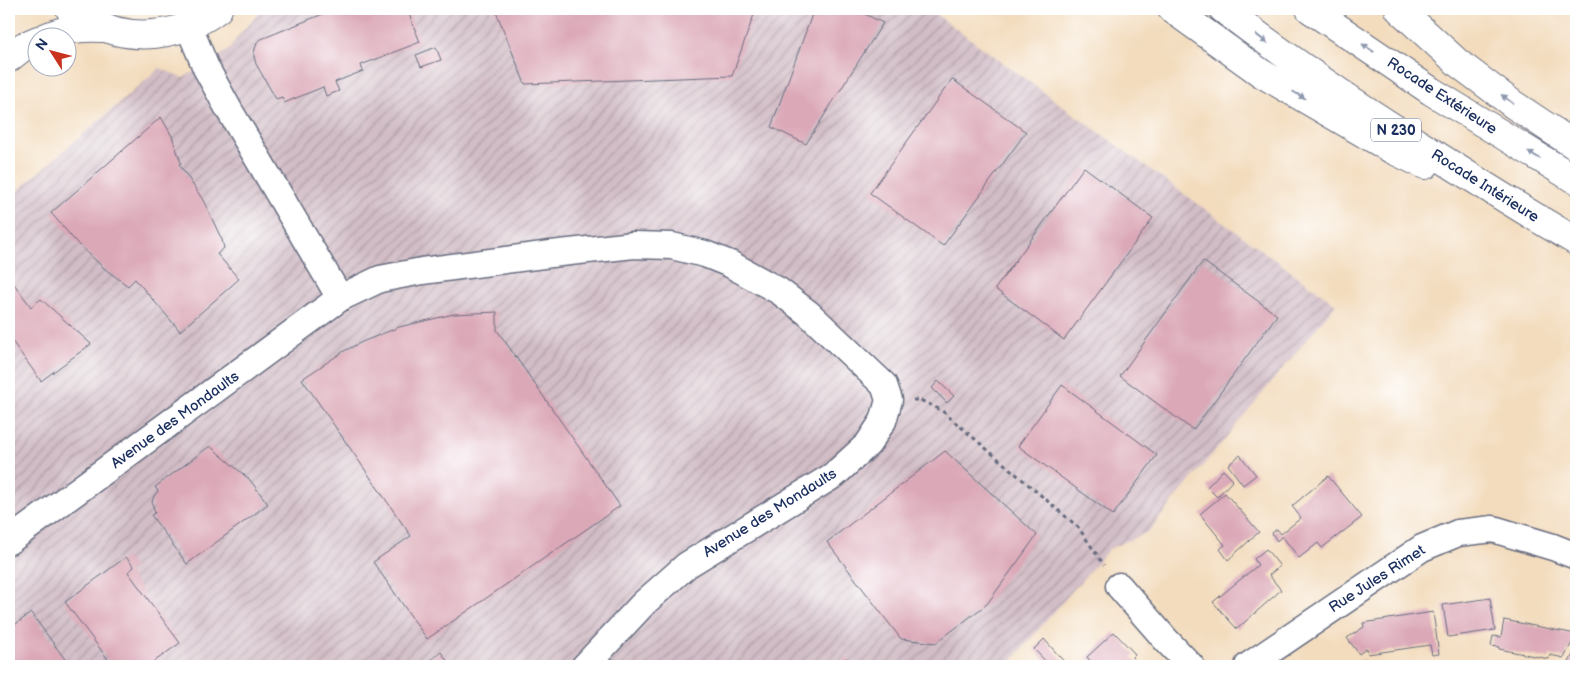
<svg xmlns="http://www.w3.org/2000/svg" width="1585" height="675" viewBox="0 0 1585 675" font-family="'Balsamiq Sans',sans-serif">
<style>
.industrial{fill:url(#industrial-furrows)}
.building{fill:#dba8b7}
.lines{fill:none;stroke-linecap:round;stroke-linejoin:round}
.street-casing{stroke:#676c7f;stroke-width:29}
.primary-casing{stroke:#676c7f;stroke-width:30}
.highway-casing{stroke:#676c7f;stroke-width:30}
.path{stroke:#676c7f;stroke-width:3;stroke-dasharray:4 4;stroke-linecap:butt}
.street{stroke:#fff;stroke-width:26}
.primary{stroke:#fff;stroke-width:28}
.highway{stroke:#fff;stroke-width:28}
.oneway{fill:#8d97ae}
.labels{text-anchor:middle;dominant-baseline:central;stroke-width:4.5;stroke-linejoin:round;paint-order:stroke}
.shield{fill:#fff;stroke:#5f6d8e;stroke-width:1}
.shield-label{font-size:14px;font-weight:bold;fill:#1b2f5e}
.street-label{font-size:15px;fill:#1b2f5e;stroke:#fff}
</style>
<defs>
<pattern id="industrial-furrows" width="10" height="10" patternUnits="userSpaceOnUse" patternTransform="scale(1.25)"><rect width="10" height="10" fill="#d2bdc6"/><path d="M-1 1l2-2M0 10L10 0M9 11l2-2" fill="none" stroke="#aa9aa4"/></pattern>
</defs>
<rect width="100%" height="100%" fill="#fff"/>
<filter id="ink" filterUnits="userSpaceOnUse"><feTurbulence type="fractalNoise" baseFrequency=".02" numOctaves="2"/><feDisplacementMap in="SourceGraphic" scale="10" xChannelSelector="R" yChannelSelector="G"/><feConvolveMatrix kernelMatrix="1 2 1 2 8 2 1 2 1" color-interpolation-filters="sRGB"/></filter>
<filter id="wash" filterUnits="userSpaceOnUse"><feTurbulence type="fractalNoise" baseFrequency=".0096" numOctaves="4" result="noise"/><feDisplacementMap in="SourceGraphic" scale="20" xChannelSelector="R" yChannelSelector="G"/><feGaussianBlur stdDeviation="1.12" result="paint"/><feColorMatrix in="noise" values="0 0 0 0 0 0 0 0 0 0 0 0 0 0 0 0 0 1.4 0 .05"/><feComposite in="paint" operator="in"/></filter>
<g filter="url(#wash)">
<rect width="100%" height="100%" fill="#f3dcbd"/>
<!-- industrial -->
<path class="industrial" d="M262,9H929L1336,304L1148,532L1109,549L1007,666H9V198L160,68L183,78L229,50L236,39Z"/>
<g id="blocks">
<!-- building -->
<path class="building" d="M335,9H407L420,42L361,65L363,71L335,82L339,91L326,96L323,87L284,103L282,97L276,99L256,64L254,57V52L257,43L259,40Z
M495,9H756L732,76L525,84Z
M814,9H855L883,23L806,144L771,127Z
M436,47L441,60L421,67L416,55Z
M952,79L1026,132L943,246L870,193Z
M161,117L172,136L181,163L179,164L203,200L222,240L224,248L217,254L239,279L180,331L135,279L128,286L105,269L77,243L51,213Z
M1084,167L1153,218L1064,340L995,289Z
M1203,261L1277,315L1193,430L1120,376Z
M9,277L31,307L41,299L91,344L41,381L9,337Z
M497,312V330L620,506L427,639L373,562L411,536L302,379L344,351L362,342L399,327L454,314Z
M938,381L954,396L947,403L932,388Z
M1062,385L1157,455L1113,515L1018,446Z
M210,446L250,480L268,504L187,564L151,515L155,513L152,502L154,496L158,491L155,487Z
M945,451L1037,535L987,604L936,643L901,639L827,542Z
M1240,455L1256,475L1243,485L1228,465Z
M1223,470L1233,480L1217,497L1207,487Z
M1328,476L1362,517L1322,548L1318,543L1299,558L1282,536L1277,541L1272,533L1277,529L1281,534L1301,518L1292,506Z
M1225,493L1259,532L1228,560L1220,549L1225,545L1200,514Z
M1266,549L1280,566L1269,575L1281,590L1237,629L1213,602L1258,565L1254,559Z
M126,557L134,567L128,572L180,643L148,666H113L65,602Z
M1490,598L1495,630L1448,637L1443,605Z
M1433,612L1439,654L1432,655L1430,645L1368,654L1367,648L1359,654L1347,638L1364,627L1363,623Z
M31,613L70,666H9V629Z
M1504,620L1576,634V635L1564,658L1550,655L1549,659L1499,649V647L1491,646L1493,636L1501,637Z
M1114,632L1135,654L1132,657L1140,666H1095L1087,657Z
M1044,639L1068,666H1050L1034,649Z
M1576,649V666H1567Z
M441,652L451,666H438L432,659Z
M847,658L854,666H836Z
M1363,659L1368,666H1354Z"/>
</g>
</g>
<g filter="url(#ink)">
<use href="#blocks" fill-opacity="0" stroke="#676c7f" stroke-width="1"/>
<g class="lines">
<defs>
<path id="street" d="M189,27L206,68L228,108L340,298
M9,541L340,298L380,279L422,271L551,254L634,245L672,246L705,254L730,264L779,291L808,313L884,385L889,400L883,421L868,444L834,475L687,565L644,603L585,666
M1119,586L1166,640L1191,666
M1248,666L1422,548L1458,533L1493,529L1553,547L1576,556"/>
<path id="primary" d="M70,9C75,14 83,17 90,21C131,43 182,37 218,9
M44,38C64,29 81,27 102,28
M9,58L24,46L38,40"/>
<path id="highway" d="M1172,9L1261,73L1391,149L1425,165
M1223,9C1291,61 1361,108 1433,153C1480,183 1527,213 1576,241
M1310,9L1431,91L1576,180
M1399,9L1458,63L1514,105L1576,146"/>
</defs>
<!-- street casing -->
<use href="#street" class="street-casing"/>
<!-- primary casing -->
<use href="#primary" class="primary-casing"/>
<!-- highway casing -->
<use href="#highway" class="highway-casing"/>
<!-- path -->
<path class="path" d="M913,400H920L941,410L1078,527L1104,565"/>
<!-- street -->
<use href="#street" class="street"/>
<!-- primary -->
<use href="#primary" class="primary"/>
<!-- highway -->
<use href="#highway" class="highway"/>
</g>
<!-- one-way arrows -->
<defs><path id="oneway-solid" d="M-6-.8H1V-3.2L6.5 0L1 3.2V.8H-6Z" transform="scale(1.25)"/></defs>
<g class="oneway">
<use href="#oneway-solid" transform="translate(1262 39) rotate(38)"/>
<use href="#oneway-solid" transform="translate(1368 48) rotate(-146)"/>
<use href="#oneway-solid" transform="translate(1299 95) rotate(30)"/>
<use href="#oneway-solid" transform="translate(1507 99) rotate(-143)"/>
<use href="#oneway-solid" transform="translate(1534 155) rotate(-148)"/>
</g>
</g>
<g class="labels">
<!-- shield labels -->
<rect class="shield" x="1371" y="118.5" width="50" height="23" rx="4"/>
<g class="shield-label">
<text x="1396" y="130">N 230</text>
</g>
<!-- street labels -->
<g class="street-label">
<text transform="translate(1442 96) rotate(33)">Rocade Extérieure</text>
<text transform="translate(1485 186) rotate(32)">Rocade Intérieure</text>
<text transform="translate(175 420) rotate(-36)">Avenue des Mondaults</text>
<text transform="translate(770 513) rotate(-32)">Avenue des Mondaults</text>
<text transform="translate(1377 579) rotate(-33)">Rue Jules Rimet</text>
</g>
</g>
<!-- margin -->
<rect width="1585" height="675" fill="none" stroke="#fff" stroke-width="30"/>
<!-- north arrow -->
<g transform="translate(52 52) rotate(306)"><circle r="24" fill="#ffffff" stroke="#a4acbf"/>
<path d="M0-4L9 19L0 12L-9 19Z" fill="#c8321e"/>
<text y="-8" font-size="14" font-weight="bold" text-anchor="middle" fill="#1b2f5e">N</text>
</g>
</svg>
